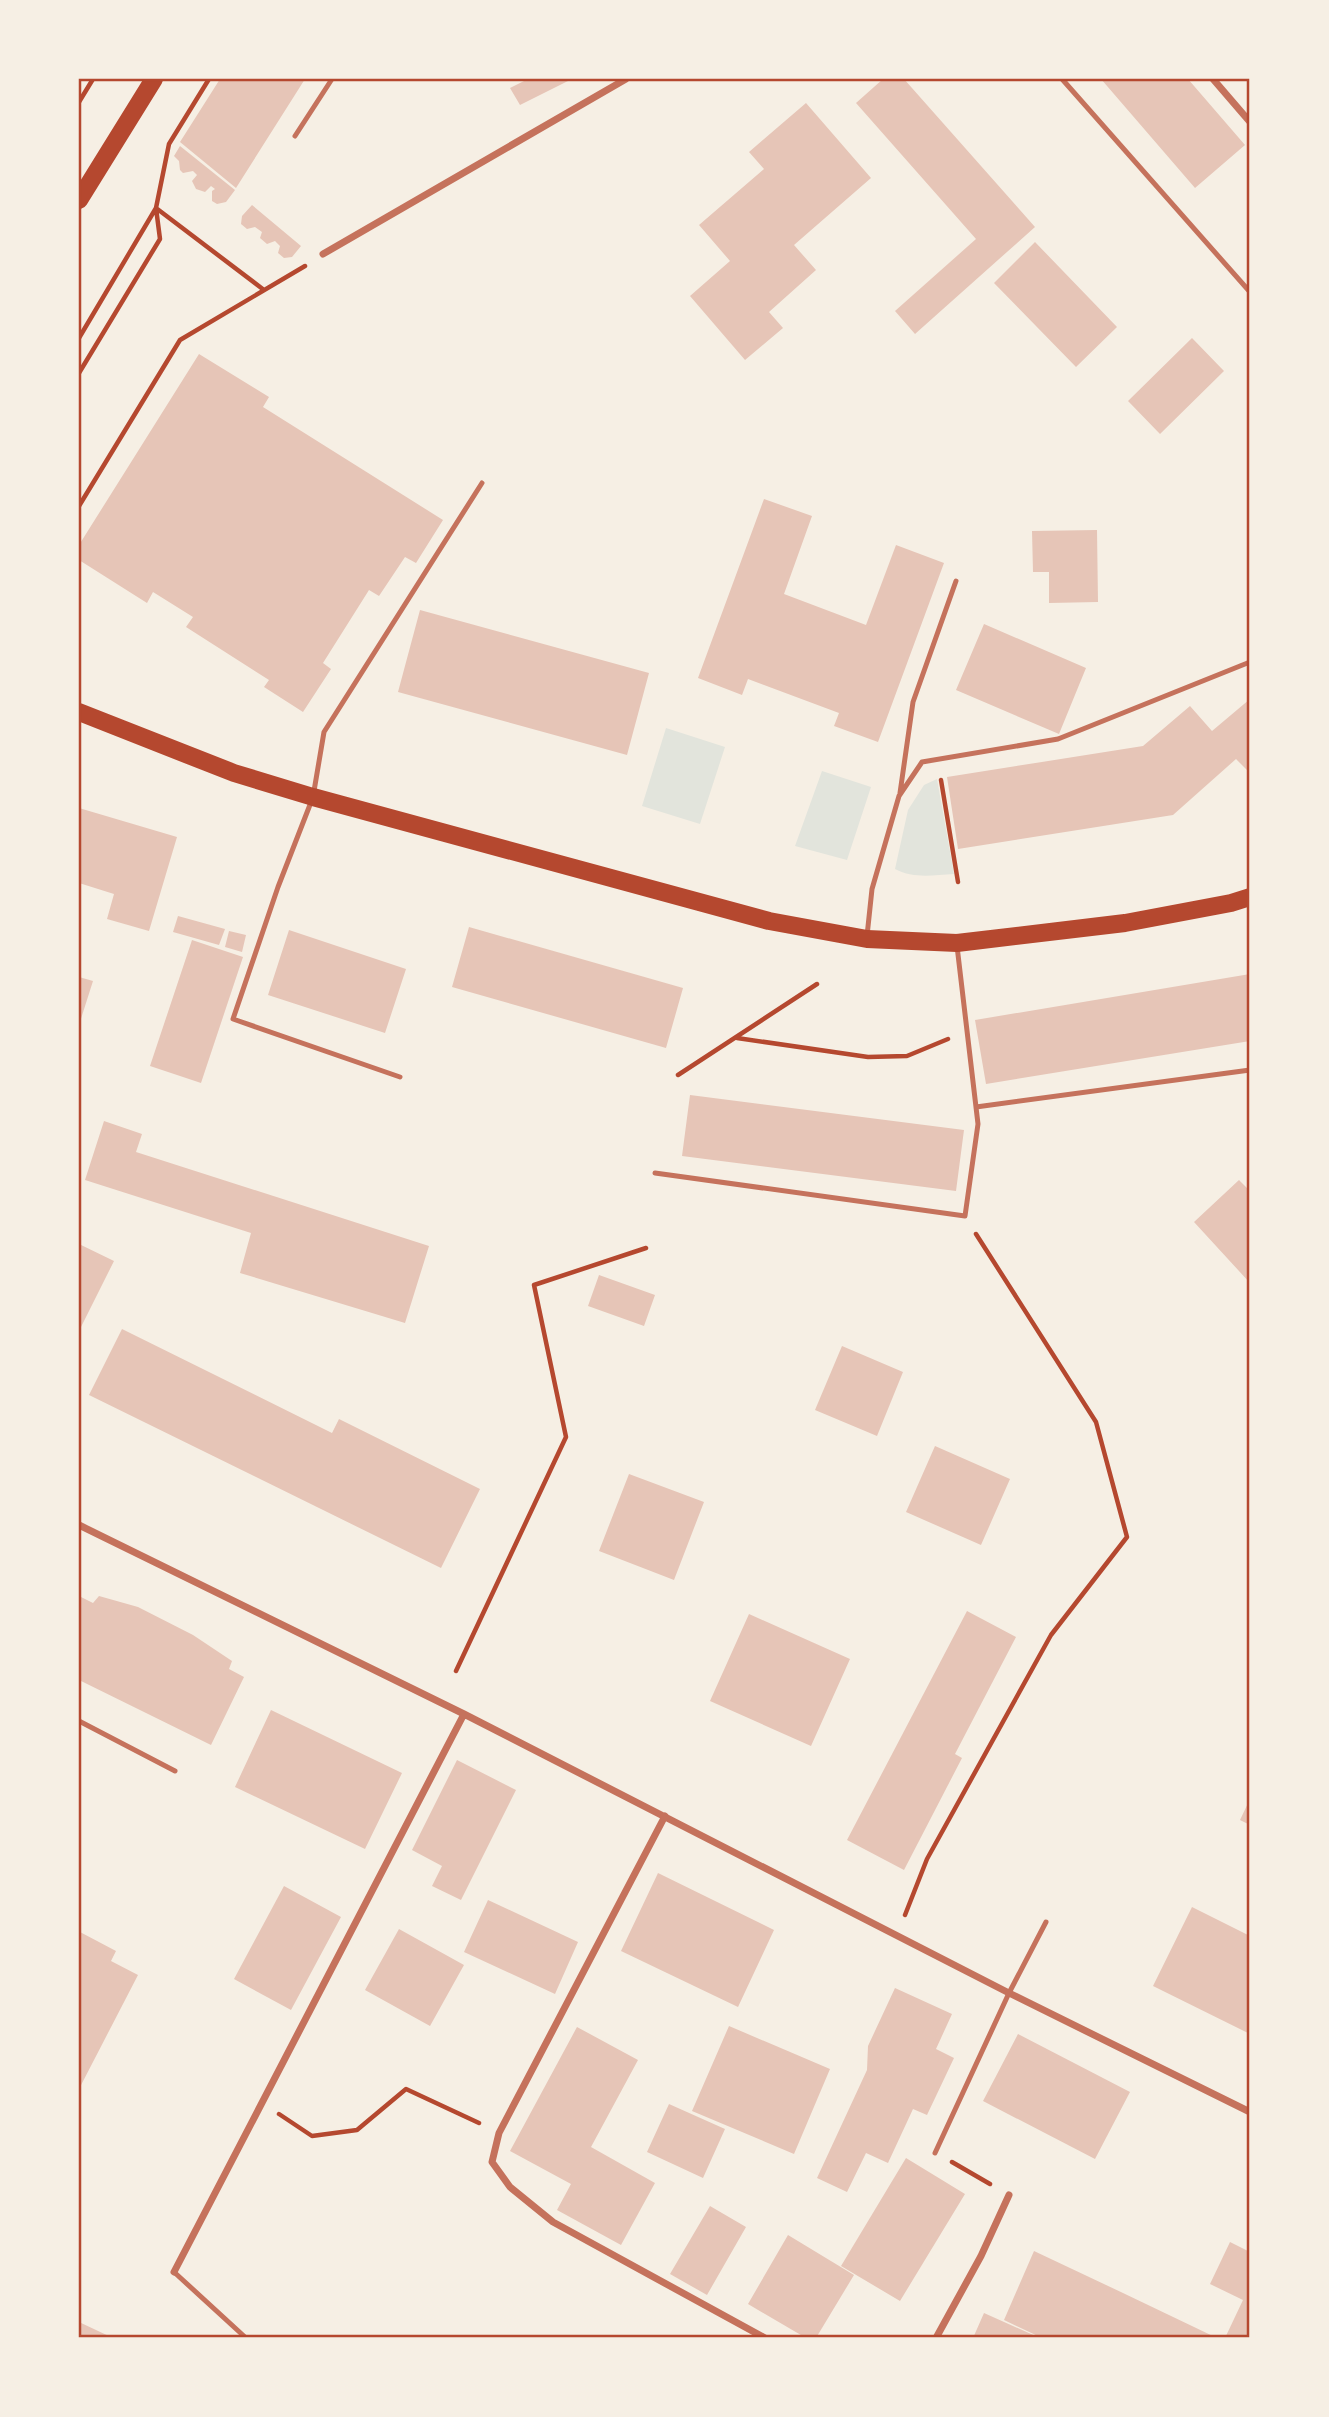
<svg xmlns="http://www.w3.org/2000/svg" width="1329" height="2417" viewBox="0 0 1329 2417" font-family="'Roboto Condensed',sans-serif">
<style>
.green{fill:#e2e4dc}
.building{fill:#e6c5b7}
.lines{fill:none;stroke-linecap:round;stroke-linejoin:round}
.path{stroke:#b5482f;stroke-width:4.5}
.service{stroke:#c5725c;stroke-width:5}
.minor{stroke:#c5725c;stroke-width:7}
.primary{stroke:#b5482f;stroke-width:18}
.neatline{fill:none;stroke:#b5482f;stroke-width:2.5}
</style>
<rect width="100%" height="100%" fill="#f6efe4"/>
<!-- green -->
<path class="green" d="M666,728L725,747L700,824L642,806Z
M822,771L871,787L847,860L795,846Z
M937,779L954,874C933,875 914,879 895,869L908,810L924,785Z"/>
<!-- building -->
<path class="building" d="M220,79H305L236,188L180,142Z
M528,79H572L520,105L510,88Z
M883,79H904L1035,227L915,334L895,311L976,239L856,103Z
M1101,79H1188L1245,145L1195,188Z
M806,103L871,178L794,245L816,270L769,312L783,328L745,360L690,296L730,261L699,225L764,169L749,152Z
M180,146L235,190L226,202L217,204L212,201V191L215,189L211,186L205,192L196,189L192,181L197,175L193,171L183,173L180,170L179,161L174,156Z
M252,205L301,246L292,257L284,258L278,253L280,246L275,241L267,244L260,238L262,232L255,227L247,229L241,224L242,216Z
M1035,242L1117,327L1076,367L994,283Z
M1192,338L1224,371L1160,434L1128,401Z
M199,354L269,397L263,407L443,520L416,563L405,557L379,596L369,590L323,663L331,669L303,712L264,687L269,680L186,627L193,617L153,592L147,603L79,560V545Z
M764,499L812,516L784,594L866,625L896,545L944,563L878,742L834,726L839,713L748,679L742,695L698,678Z
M1097,530L1098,602L1049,603V572H1033L1032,531Z
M420,610L649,673L627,755L398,692Z
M984,624L1086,668L1059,734L956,690Z
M1250,699V773L1236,759L1173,815L958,849L947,777L1143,746L1190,706L1212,731Z
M79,808L177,837L149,931L107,919L114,894L79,883Z
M178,916L225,929L219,945L173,932Z
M469,927L683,988L666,1048L452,987Z
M289,930L406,969L385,1033L268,995Z
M229,931L246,935L242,952L225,947Z
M192,940L243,957L201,1083L150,1066Z
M1250,974V1041L986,1084L975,1020Z
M79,977L93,981L79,1025Z
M690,1095L964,1130L956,1191L682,1156Z
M104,1121L142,1134L136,1152L429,1246L405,1323L240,1273L251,1233L85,1180Z
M1239,1180L1250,1191V1283L1194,1222Z
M79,1244L114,1261L79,1331Z
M599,1275L655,1295L644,1326L588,1306Z
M122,1329L332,1433L339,1419L480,1489L441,1568L89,1395Z
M842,1346L903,1372L877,1436L815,1410Z
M935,1446L1010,1479L981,1545L906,1512Z
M629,1474L704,1502L674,1580L599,1551Z
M79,1596L93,1603L99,1596L138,1607L193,1635L232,1661L229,1669L244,1677L211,1745L79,1680Z
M967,1611L1016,1637L955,1754L962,1758L904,1870L847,1840Z
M749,1614L850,1659L811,1746L710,1701Z
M271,1710L402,1773L365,1849L235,1787Z
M457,1760L516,1790L461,1900L432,1886L442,1866L412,1850Z
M1250,1799V1825L1240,1820Z
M658,1873L774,1930L738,2007L621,1951Z
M284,1886L341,1917L291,2010L234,1979Z
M488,1900L578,1942L555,1994L464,1952Z
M1192,1907L1250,1936V2034L1153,1986Z
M399,1929L464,1965L430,2026L365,1990Z
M80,1932L116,1951L111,1961L138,1975L79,2089Z
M895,1988L952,2014L936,2049L954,2058L927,2115L913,2109L888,2163L866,2153L847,2192L817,2178L867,2070L868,2046Z
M729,2026L830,2069L794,2154L692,2111Z
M577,2027L638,2060L591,2147L655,2183L621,2245L557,2210L571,2184L510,2151Z
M1018,2034L1130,2092L1095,2159L983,2101Z
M669,2104L725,2129L703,2178L647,2152Z
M906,2158L965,2194L900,2301L841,2266Z
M710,2206L746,2227L707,2295L670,2274Z
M788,2235L854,2275L816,2338H806L748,2304Z
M1230,2242L1250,2252V2338H1225L1243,2300L1210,2284Z
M1034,2251L1123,2293L1217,2338H1042L1004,2320Z
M984,2313L1040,2338H973Z
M79,2322L113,2338H79Z"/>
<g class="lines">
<!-- path -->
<path class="path" d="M79,102L93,79
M79,338L156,208L169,144L209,79
M79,373L160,239L156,208L264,290
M79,506L180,340L305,266
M941,780L958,882
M737,1038L868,1057L907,1056L948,1039
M678,1075L817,984
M456,1671L566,1437L534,1285L646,1248
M905,1915L927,1859L1051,1635L1127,1537L1096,1422L976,1234
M279,2114L312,2136L357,2130L406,2089L479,2123
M952,2162L990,2184"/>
<!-- service -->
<path class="service" d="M1062,79L1250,292
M295,136L332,79
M900,793L913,702L956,581
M867,936L872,889L899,796L922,762L1058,739L1250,662
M400,1077L233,1019L278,887L313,797L324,732L482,483
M976,1107L1250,1070
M655,1173L965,1216L978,1124L957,946
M79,1721L175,1771
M935,2153L1009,1993L1046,1922
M174,2272L246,2338"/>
<!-- minor -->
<path class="minor" d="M1213,79L1250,122
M323,254L626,79
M79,1525L464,1714L1009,1993L1250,2112
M665,1816L499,2133L492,2162L510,2187L553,2222L765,2338
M174,2272L464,1714
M936,2338L981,2256L1009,2195"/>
<!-- primary -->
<path class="primary" d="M79,200L154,79
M79,712L234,773L313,797L769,921L867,939L957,943L1125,923L1231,903L1250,897"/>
</g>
<!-- border -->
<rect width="1329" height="2417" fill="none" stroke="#f6efe4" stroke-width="161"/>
<rect x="80" y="80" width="1168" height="2256" class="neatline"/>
</svg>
